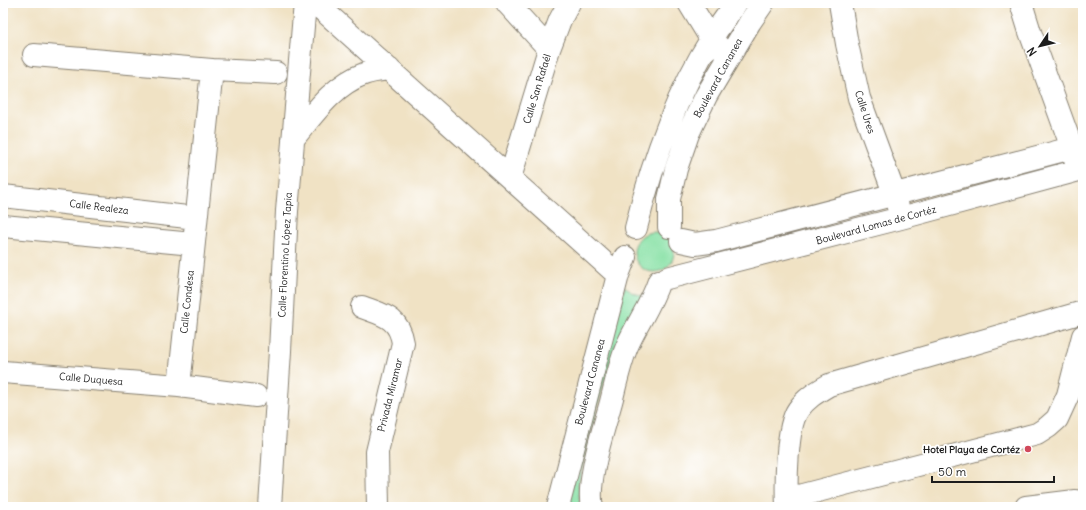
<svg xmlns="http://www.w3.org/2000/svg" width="1086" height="510" viewBox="0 0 1086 510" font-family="Delius,sans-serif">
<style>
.green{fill:#88e1a6;stroke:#527e61}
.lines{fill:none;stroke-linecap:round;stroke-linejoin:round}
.minor-casing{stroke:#867f70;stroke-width:24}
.minor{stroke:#fff;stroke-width:22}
.poi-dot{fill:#d1495b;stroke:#fff;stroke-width:1.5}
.labels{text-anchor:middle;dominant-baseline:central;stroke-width:3.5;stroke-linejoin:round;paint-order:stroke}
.street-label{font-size:10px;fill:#1c1c1c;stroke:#fff}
.poi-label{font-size:10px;font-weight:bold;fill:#1c1c1c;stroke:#fff;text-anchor:end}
</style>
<rect width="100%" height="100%" fill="#fff"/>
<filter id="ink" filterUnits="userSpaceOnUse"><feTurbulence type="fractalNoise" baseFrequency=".025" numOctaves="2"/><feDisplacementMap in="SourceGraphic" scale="8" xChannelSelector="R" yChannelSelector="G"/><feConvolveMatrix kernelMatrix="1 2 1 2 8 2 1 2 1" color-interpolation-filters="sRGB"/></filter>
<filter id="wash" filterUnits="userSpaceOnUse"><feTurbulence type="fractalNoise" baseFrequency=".012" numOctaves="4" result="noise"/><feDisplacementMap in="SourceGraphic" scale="16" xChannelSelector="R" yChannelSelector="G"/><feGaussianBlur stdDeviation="0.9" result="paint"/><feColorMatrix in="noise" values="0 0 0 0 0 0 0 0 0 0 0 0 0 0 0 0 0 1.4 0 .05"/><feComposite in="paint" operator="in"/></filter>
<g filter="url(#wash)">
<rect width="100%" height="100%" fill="#f0e2c4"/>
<!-- green -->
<path class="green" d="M634 252a20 20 0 1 1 40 0a20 20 0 1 1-40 0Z
M625,286L631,292L648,298L621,333L614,349L599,400L578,485L580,507H566Z"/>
</g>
<g filter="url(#ink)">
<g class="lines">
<defs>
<path id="minor" d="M315,3L618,275
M507,3L549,49
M689,3L711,39L720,48
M840,3L847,44L859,98L894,193L898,207
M1021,3L1030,32L1072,148L1076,161
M34,55L212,70L276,73
M293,139C313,115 333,85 364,74C371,71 381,70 389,69
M510,178L549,49L560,20L569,3
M3,196L196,218
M3,226L193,244
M669,227V199L676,169L688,134L706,96L750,22L763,3
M636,228C652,163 675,96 712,38C719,26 728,15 736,3
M681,241L695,244L716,241L1083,145
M667,278L901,218L1083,169
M362,307C383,315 399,317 403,343L377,452L378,507
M3,372L179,386L256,396
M179,386L212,70
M787,499L1037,434L1048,427L1057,419L1068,395L1083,336
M270,507L280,351L287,211L305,3
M558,507L618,275L625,257
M592,507C586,482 604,428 611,402C616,383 620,362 628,344C638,322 651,305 659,281
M787,507C786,485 786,427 798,410C806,398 817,392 829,385L1083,312
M1026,507L1075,501L1083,503"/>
</defs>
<!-- minor casing -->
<use href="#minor" class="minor-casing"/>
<!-- minor -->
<use href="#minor" class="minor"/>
</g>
</g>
<!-- markers -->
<circle class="poi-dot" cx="1028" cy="449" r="4"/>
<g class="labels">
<!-- street labels -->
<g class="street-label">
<text transform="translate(718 78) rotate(-61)">Boulevard Cananea</text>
<text transform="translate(537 89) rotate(-73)">Calle San Rafaél</text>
<text transform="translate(865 112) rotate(72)">Calle Ures</text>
<text transform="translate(99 207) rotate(7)">Calle Realeza</text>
<text transform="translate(876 225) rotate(-15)">Boulevard Lomas de Cortéz</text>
<text transform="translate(285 255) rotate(-87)">Calle Florentino López Tapia</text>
<text transform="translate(187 302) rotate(-84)">Calle Condesa</text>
<text transform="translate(91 379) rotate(5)">Calle Duquesa</text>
<text transform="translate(590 382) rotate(-75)">Boulevard Cananea</text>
<text transform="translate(390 395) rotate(-76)">Privada Miramar</text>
</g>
<!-- poi labels -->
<g class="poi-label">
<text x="1020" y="449">Hotel Playa de Cortéz</text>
</g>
</g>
<!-- margin -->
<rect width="1086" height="510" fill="none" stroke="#fff" stroke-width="16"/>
<!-- north arrow -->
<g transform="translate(1040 46) rotate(235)" stroke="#ffffff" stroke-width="3" paint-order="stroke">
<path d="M0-3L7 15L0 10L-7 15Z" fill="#1c1c1c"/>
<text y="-6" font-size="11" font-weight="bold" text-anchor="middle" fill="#1c1c1c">N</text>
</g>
<!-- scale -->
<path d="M932 476v6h122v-6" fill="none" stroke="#1c1c1c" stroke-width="2"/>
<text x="938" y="476" font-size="12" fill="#1c1c1c" stroke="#ffffff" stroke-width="3" paint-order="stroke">50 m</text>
</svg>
